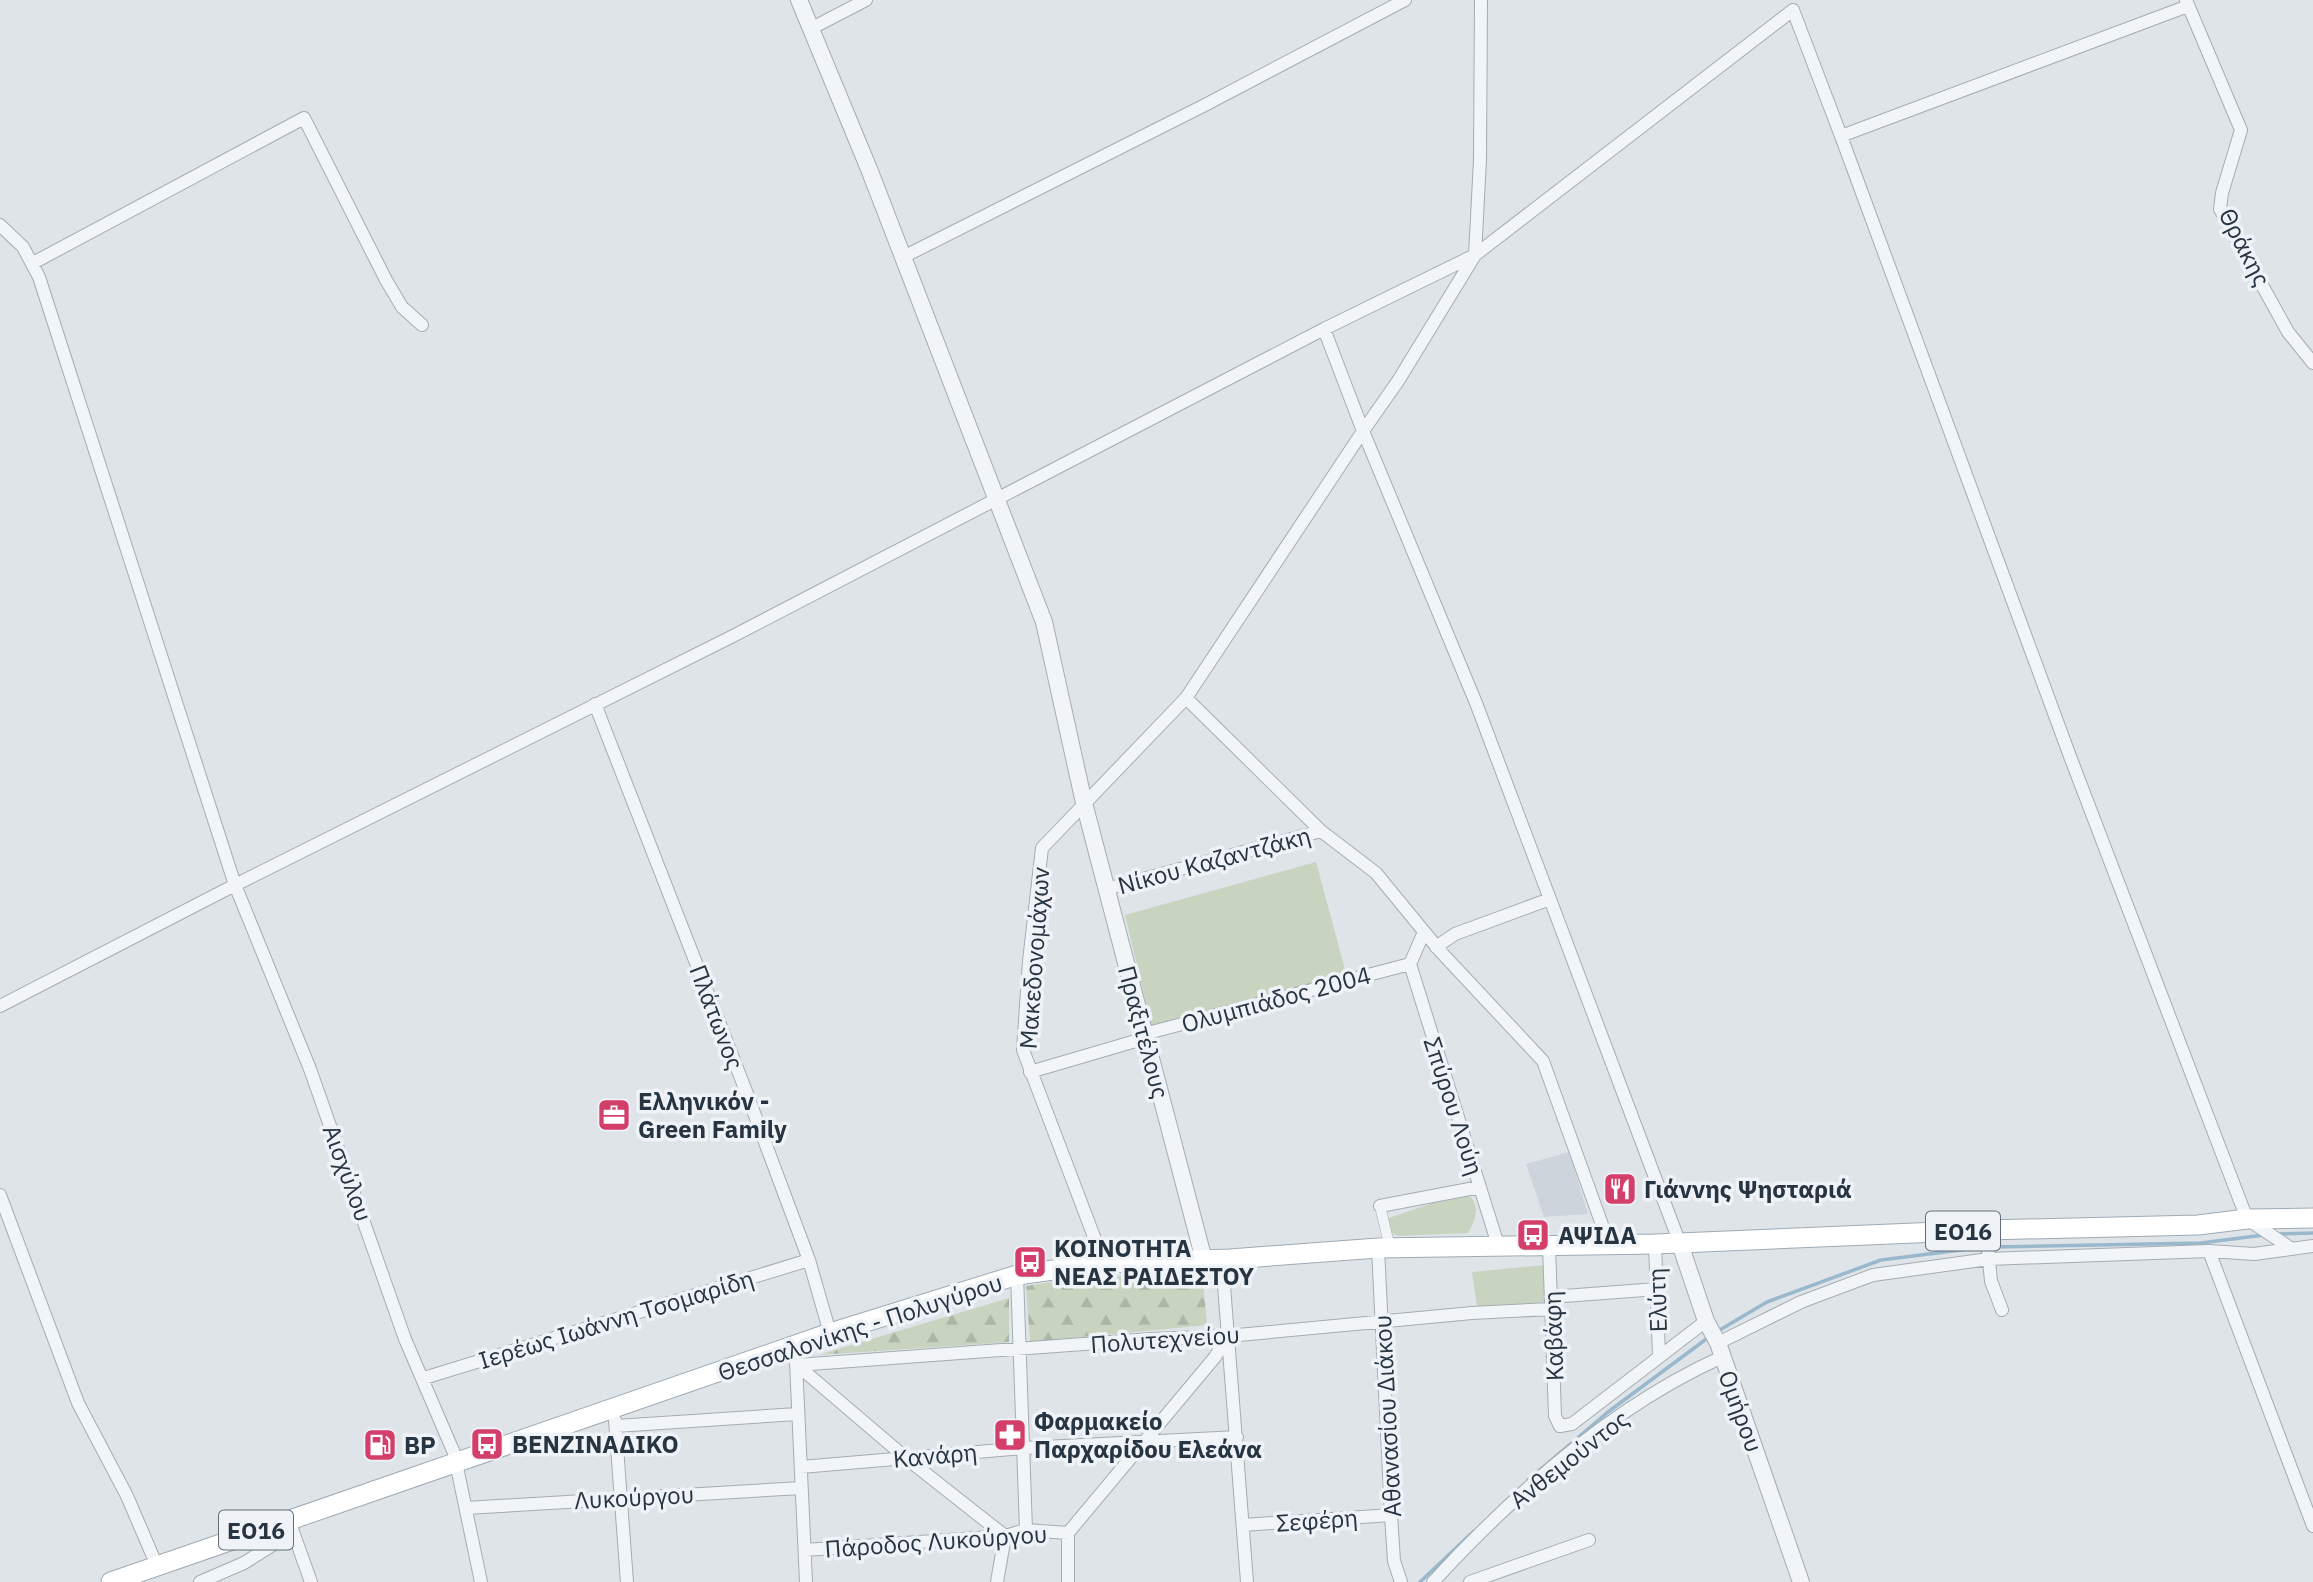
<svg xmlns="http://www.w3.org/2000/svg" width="2313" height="1582" viewBox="0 0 2313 1582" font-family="'IBM Plex Sans',sans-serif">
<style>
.built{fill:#cdd4db}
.forest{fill:url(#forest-firs)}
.green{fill:#c8d3c0}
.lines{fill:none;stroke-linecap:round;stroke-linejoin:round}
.stream{stroke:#99b8cb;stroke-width:3.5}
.pedestrian-casing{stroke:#a4acb3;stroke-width:11}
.minor-casing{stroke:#a4acb3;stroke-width:14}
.tertiary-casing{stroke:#a4acb3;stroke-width:18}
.primary-casing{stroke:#9eabb5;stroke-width:21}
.pedestrian{stroke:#f2f5f7;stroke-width:10}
.minor{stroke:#f2f5f7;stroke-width:12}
.tertiary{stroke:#f2f5f7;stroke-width:16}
.primary{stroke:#fff;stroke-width:19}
.labels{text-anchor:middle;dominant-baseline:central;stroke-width:7;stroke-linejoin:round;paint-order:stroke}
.shield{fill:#eff3f7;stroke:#636d78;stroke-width:2}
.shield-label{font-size:23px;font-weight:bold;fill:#273441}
.street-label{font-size:24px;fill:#273441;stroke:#eff3f7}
.poi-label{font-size:24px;font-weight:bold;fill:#273441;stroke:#eff3f7;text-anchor:start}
</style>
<defs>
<pattern id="forest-firs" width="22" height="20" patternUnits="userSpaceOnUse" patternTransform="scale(1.75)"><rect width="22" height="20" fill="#c8d3c0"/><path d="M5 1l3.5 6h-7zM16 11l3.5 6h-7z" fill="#acb6a6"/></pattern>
</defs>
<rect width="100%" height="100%" fill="#dfe4e9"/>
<!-- built -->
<path class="built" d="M1569,1152L1588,1214L1544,1217L1526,1164Z"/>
<!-- forest -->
<path class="forest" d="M1202,1271L1207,1325L1030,1342L1026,1286L1064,1280Z
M1009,1298V1342L818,1355Z"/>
<!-- green -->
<path class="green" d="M1316,862L1346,973L1152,1029L1125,915Z
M1465,1192C1481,1203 1477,1219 1468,1233L1398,1236L1389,1231L1386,1219Z
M1544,1265L1549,1303L1477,1306L1472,1272Z"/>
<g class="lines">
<!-- stream -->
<path class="stream" d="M2279,1234L2313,1233
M1992,1247L2201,1243L2264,1235
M1718,1331L1767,1302L1881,1260L1985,1247
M1528,1480L1608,1412L1709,1337
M1420,1582L1474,1531"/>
<defs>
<path id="pedestrian" d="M1380,1206L1390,1248"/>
<path id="minor" d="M2186,0L2241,130L2222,193L2220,209L2288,332L2313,363
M2188,6L1841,136L2071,759L2247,1219L2289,1247
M810,29L866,0
M0,225L23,247L39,277L235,885L0,1006
M903,257L1203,106L1405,0
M33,263L304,118L386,280L402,307L422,325
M1324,329L1475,255L1480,160L1481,0
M1186,698L1321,831L1376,873L1440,951L1543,1061L1609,1244
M595,704L744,1086L809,1260L830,1333
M1106,889L1321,831
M1436,947L1455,934L1550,899
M1410,964L1499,1248
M1030,1072L1139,1040L1144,1034L1410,964L1424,932
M0,1195L78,1403L127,1496L157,1566
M1380,1206L1480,1187
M1986,1230L1991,1281L2002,1310
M1679,1241L1476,703L1363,431L1398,381L1475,255L1793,10L1841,136
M1655,1244L1659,1356
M1549,1246L1555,1416L1560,1426L1572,1424L1706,1321
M1378,1248L1391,1515L1394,1561L1401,1582
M2209,1251L2313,1526
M1222,1260L1247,1582
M1017,1275L1026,1530
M1551,1297L1657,1289
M1718,1343L1801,1302L1873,1275L1989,1259L2209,1251L2254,1254L2313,1246
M796,1362L806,1582
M797,1365L1151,1339L1228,1336L1472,1313L1551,1309
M797,1365L906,1458L1005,1536L997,1582
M424,1378L809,1260
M615,1420L627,1582
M616,1426L797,1414
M801,1467L1025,1448L1237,1437
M466,1508L801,1488
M1243,1525L1391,1515
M291,1526L311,1582
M805,1550L1005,1536L1026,1530L1068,1533
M200,1582L244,1563L293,1532
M481,1582L454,1453L405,1339L310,1069L235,885L733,636L1324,329L1363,431L1186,698L1042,848L1029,961L1023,1050L1104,1263
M1068,1582V1533L1215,1357L1228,1336
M1433,1582C1513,1495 1613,1406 1722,1357
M1470,1582L1589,1540"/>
<path id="tertiary" d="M799,0L869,169L1044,622L1084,803L1204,1260
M1679,1241L1706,1321L1718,1343L1801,1582"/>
<path id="primary" d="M111,1582L830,1333L1017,1275L1104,1263L1230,1259L1378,1248L1655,1244L1986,1230L2198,1225L2247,1219L2313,1218"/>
</defs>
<!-- pedestrian casing -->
<use href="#pedestrian" class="pedestrian-casing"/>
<!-- minor casing -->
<use href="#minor" class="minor-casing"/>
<!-- tertiary casing -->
<use href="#tertiary" class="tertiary-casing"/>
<!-- primary casing -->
<use href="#primary" class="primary-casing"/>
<!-- pedestrian -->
<use href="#pedestrian" class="pedestrian"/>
<!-- minor -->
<use href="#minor" class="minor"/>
<!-- tertiary -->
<use href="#tertiary" class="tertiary"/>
<!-- primary -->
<use href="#primary" class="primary"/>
</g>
<!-- icons -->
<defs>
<symbol id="office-square" viewBox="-11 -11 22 22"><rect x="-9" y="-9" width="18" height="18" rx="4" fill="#d43e6a" stroke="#eff3f7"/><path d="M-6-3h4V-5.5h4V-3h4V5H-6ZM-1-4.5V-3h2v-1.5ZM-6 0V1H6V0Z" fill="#fff"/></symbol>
<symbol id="restaurant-square" viewBox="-11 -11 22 22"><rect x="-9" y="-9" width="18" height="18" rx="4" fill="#d43e6a" stroke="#eff3f7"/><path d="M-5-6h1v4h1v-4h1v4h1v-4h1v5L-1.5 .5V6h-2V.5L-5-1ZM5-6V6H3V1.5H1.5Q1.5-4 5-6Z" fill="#fff"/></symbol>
<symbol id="bus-square" viewBox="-11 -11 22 22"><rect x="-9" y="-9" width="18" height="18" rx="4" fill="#d43e6a" stroke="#eff3f7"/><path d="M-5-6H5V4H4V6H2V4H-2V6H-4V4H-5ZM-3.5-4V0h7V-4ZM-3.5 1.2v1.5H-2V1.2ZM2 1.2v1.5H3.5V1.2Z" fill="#fff"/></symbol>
<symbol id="pharmacy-square" viewBox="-11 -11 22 22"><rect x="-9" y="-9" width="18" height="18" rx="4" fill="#d43e6a" stroke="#eff3f7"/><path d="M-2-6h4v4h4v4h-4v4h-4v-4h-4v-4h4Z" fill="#fff"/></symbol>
<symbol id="fuel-square" viewBox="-11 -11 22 22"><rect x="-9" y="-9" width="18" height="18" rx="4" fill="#d43e6a" stroke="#eff3f7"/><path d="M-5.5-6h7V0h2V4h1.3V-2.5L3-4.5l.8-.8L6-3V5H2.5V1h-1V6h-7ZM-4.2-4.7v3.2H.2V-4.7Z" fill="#fff"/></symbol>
</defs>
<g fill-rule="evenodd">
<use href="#office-square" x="595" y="1096" width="38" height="38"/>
<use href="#restaurant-square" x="1601" y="1170" width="38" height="38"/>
<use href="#bus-square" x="1514" y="1216" width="38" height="38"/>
<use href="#bus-square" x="1011" y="1243" width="38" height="38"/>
<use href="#pharmacy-square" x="991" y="1416" width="38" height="38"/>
<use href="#bus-square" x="468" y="1425" width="38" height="38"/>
<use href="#fuel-square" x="361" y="1426" width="38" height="38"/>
</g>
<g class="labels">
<!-- shield labels -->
<g class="shield">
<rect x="1926" y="1211.5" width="74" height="39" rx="5"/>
<rect x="219" y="1510.5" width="74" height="39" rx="5"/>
</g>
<g class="shield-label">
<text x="1963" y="1231">ΕΟ16</text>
<text x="256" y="1530">ΕΟ16</text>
</g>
<!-- street labels -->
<g class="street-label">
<text transform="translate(2245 247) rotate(63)">Θράκης</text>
<text transform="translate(1214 860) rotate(-15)">Νίκου Καζαντζάκη</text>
<text transform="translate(1034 958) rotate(-86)">Μακεδονομάχων</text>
<text transform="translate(1276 999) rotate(-15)">Ολυμπιάδος 2004</text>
<text transform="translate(717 1017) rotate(69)">Πλάτωνος</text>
<text transform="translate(1144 1032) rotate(75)">Πραξιτέλους</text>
<text transform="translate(1454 1106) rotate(72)">Σπύρου Λούη</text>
<text transform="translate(348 1173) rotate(70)">Αισχύλου</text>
<text transform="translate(1657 1300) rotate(-92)">Ελύτη</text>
<text transform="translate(616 1319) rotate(-17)">Ιερέως Ιωάννη Τσομαρίδη</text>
<text transform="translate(860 1327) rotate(-18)">Θεσσαλονίκης - Πολυγύρου</text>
<text transform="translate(1553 1336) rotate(-92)">Καβάφη</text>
<text transform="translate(1165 1339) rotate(-4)">Πολυτεχνείου</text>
<text transform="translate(1741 1411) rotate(70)">Ομήρου</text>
<text transform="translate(1387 1416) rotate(-93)">Αθανασίου Διάκου</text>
<text transform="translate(935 1455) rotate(-5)">Κανάρη</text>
<text transform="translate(1569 1459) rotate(-38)">Ανθεμούντος</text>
<text transform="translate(634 1497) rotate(-3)">Λυκούργου</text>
<text transform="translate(1317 1520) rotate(-4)">Σεφέρη</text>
<text transform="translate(936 1541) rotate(-4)">Πάροδος Λυκούργου</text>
</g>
<!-- poi labels -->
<g class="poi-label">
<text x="638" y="1101">Ελληνικόν -<tspan x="638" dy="28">Green Family</tspan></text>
<text x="1644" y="1189">Γιάννης Ψησταριά</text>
<text x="1558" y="1235">ΑΨΙΔΑ</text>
<text x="1054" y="1248">ΚΟΙΝΟΤΗΤΑ<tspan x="1054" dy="28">ΝΕΑΣ ΡΑΙΔΕΣΤΟΥ</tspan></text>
<text x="1034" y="1421">Φαρμακείο<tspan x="1034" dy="28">Παρχαρίδου Ελεάνα</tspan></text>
<text x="512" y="1444">ΒΕΝΖΙΝΑΔΙΚΟ</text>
<text x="404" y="1445">BP</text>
</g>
</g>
</svg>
